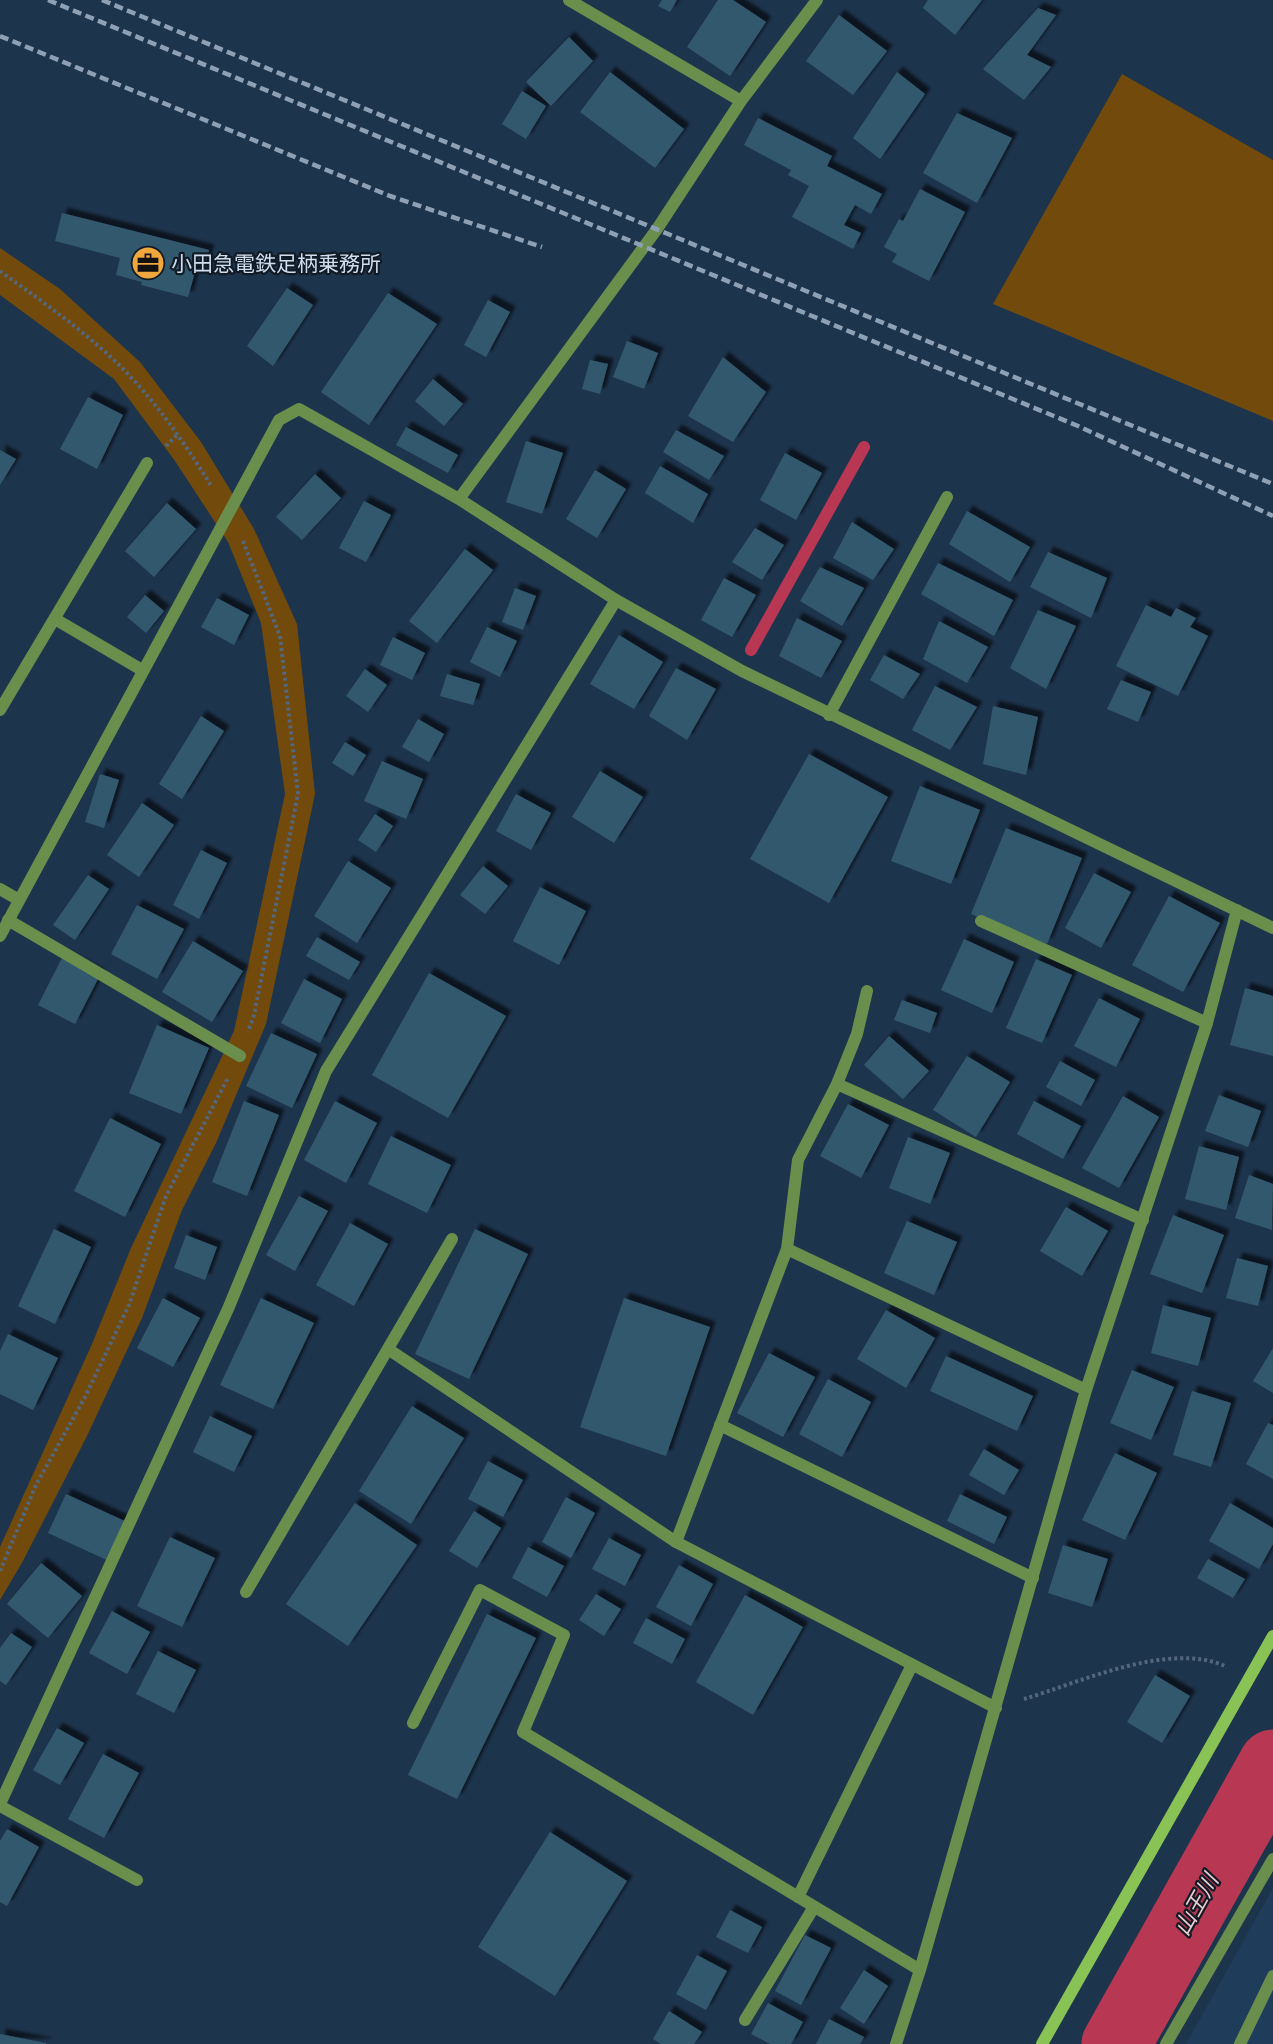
<svg xmlns="http://www.w3.org/2000/svg" width="1273" height="2044" viewBox="0 0 1273 2044" font-family="'Noto Serif','Noto Sans JP',serif">
<style>
.built{fill:#203c5b}
.green{fill:#724a0c}
.lines{fill:none;stroke-linecap:round;stroke-linejoin:round}
.stream{stroke:#b83854;stroke-width:12}
.river{stroke:#b83854;stroke-width:69}
.building{fill:#33596d;filter:url(#shadow)}
.path{stroke:#53677e;stroke-width:4;stroke-dasharray:3 3;stroke-linecap:butt}
.lane{stroke:#6a8e4c;stroke-width:12}
.street{stroke:#6a8e4c;stroke-width:12}
.secondary{stroke:#89c255;stroke-width:12}
.rail{stroke:#8ea0b4;stroke-width:4.5;stroke-dasharray:9 4.5;stroke-linecap:butt}
.labels{text-anchor:middle;dominant-baseline:central;stroke-width:4.5;stroke-linejoin:round;paint-order:stroke}
.poi-label{font-size:21px;fill:#cfddee;stroke:#111b26;text-anchor:start}
.water-label{font-size:22px;font-style:italic;fill:#eecccf;stroke:#111b26}
</style>
<defs>
<filter id="shadow"><feDropShadow dx="5.5" dy="-5.5" stdDeviation="1.5" flood-color="#0009"/></filter>
</defs>
<rect width="100%" height="100%" fill="#1d344d"/>
<!-- built -->
<path class="built" d="M1273,1888V2044H1186Z"/>
<!-- green -->
<path class="green" d="M1122,74L1273,160V421L993,304Z
M0,248L60,289L140,362L201,442L254,529L297,624L315,794L266,1024L216,1143L182,1210L142,1318L87,1436L23,1561L0,1600V1547L92,1344L131,1248L234,1031L285,794L261,623L228,542L175,461L114,379L0,295Z"/>
<g class="lines">
<!-- stream -->
<path class="stream" d="M751,650L864,447"/>
<!-- river -->
<path class="river" d="M1116,2044L1273,1764"/>
</g>
<!-- building -->
<path class="building" d="M662,0H677L670,12L658,6Z
M718,0H733L766,22L730,76L687,47Z
M928,0H982L955,35L923,8Z
M1038,8L1056,15L1027,55L1051,67L1024,100L983,69Z
M839,15L887,51L853,95L806,61Z
M569,37L593,61L551,106L526,82Z
M610,72L684,129L655,168L580,112Z
M897,72L925,94L880,159L853,138Z
M522,91L546,106L526,139L502,124Z
M957,113L1012,138L977,203L923,173Z
M758,118L832,156L827,166L882,194L871,214L855,205L844,225L861,233L853,249L792,217L809,186L788,175L791,170L744,145Z
M920,189L965,212L929,281L892,262L897,254L884,247L899,219L903,221Z
M62,213L209,250L204,267L197,265L188,297L141,285L142,282L116,275L120,258L55,241Z
M287,288L313,305L273,366L247,346Z
M388,293L437,324L369,425L321,392Z
M488,300L510,312L486,357L464,345Z
M627,341L658,353L644,389L613,377Z
M723,357L766,392L733,442L688,416Z
M590,360L608,364L600,394L582,389Z
M433,379L463,404L444,426L415,401Z
M88,397L123,415L97,469L60,449Z
M406,427L458,455L448,473L396,445Z
M676,430L724,456L709,480L663,452Z
M526,441L563,453L542,514L506,502Z
M0,450L16,459L0,485Z
M785,453L822,473L796,520L760,500Z
M660,466L708,494L693,523L645,493Z
M595,470L626,489L597,538L566,519Z
M315,474L341,498L302,540L276,517Z
M364,501L391,515L366,562L339,548Z
M167,503L196,529L154,577L125,551Z
M967,511L1030,547L1010,582L949,544Z
M852,522L894,549L873,580L833,558Z
M755,528L784,545L762,580L732,562Z
M465,549L493,570L437,643L409,621Z
M1048,552L1107,578L1091,618L1030,587Z
M938,563L1013,600L994,636L921,594Z
M820,567L864,588L842,626L800,601Z
M724,578L756,595L732,637L701,620Z
M515,588L536,596L523,630L502,622Z
M145,595L164,611L146,633L127,617Z
M217,598L249,615L234,645L201,627Z
M1146,605L1171,617L1176,608L1196,618L1190,627L1208,636L1178,696L1116,666Z
M1038,610L1076,626L1046,689L1010,668Z
M797,618L842,641L821,678L779,656Z
M939,621L988,647L967,683L923,659Z
M487,627L517,641L500,677L470,662Z
M619,635L663,662L634,709L590,684Z
M393,637L425,653L412,680L380,665Z
M884,655L920,674L903,699L870,680Z
M676,668L716,689L687,740L649,716Z
M365,669L387,685L368,712L346,696Z
M447,674L480,684L473,705L440,696Z
M1121,680L1151,692L1138,722L1107,709Z
M935,686L977,707L950,750L912,730Z
M993,706L1038,717L1026,775L983,764Z
M201,716L224,731L182,799L159,784Z
M418,719L444,734L429,762L402,747Z
M345,742L366,755L353,776L332,763Z
M809,754L888,797L829,903L750,859Z
M382,761L423,779L406,819L364,801Z
M600,771L643,797L614,843L572,817Z
M100,774L119,780L104,828L85,822Z
M920,786L980,810L951,884L891,861Z
M516,794L551,813L531,850L496,831Z
M142,803L174,825L139,877L107,855Z
M375,814L393,826L376,852L358,840Z
M1006,828L1082,858L1047,944L971,914Z
M201,850L227,863L199,919L173,905Z
M348,861L391,888L357,943L314,916Z
M483,866L508,886L485,914L460,895Z
M1094,873L1131,892L1101,948L1065,928Z
M88,875L109,889L75,940L53,925Z
M540,887L586,911L559,965L513,941Z
M1169,896L1220,923L1183,992L1132,965Z
M137,905L184,929L157,979L111,954Z
M317,937L360,962L349,980L306,956Z
M964,939L1014,962L992,1013L941,990Z
M193,941L243,971L212,1022L162,992Z
M63,956L100,975L75,1024L38,1005Z
M1036,959L1072,975L1042,1043L1006,1028Z
M429,973L506,1016L448,1118L372,1075Z
M304,979L342,999L320,1043L281,1023Z
M1245,988L1273,996V1056L1230,1045Z
M1099,998L1140,1019L1116,1067L1074,1046Z
M902,1000L937,1013L930,1033L894,1020Z
M157,1025L209,1048L181,1114L129,1093Z
M271,1033L317,1054L292,1108L246,1086Z
M889,1036L929,1071L903,1099L864,1065Z
M967,1056L1010,1082L976,1137L933,1110Z
M1060,1061L1095,1080L1081,1106L1046,1087Z
M1219,1095L1261,1111L1248,1147L1205,1131Z
M1123,1096L1159,1117L1119,1188L1082,1168Z
M244,1101L279,1115L247,1196L212,1182Z
M335,1101L377,1123L346,1183L304,1160Z
M1034,1101L1081,1126L1063,1159L1017,1134Z
M848,1104L889,1125L861,1178L820,1156Z
M110,1118L161,1144L125,1217L74,1191Z
M391,1136L451,1165L427,1213L368,1184Z
M908,1137L950,1153L930,1204L889,1188Z
M1199,1146L1239,1157L1226,1210L1185,1199Z
M1249,1175L1273,1184L1272,1230L1235,1218Z
M299,1196L328,1211L295,1271L266,1255Z
M1066,1207L1108,1231L1082,1276L1040,1251Z
M1173,1215L1224,1235L1202,1293L1150,1274Z
M907,1221L957,1242L934,1295L884,1273Z
M350,1223L388,1244L354,1306L316,1285Z
M54,1229L91,1247L55,1324L18,1306Z
M475,1229L528,1254L469,1379L415,1354Z
M186,1235L217,1247L205,1280L174,1268Z
M1237,1258L1268,1266L1258,1306L1226,1298Z
M163,1298L200,1318L173,1367L137,1348Z
M261,1298L314,1323L273,1409L220,1385Z
M624,1298L710,1327L666,1456L580,1427Z
M1163,1305L1211,1318L1198,1366L1151,1353Z
M886,1310L935,1338L906,1388L857,1359Z
M8,1334L58,1358L33,1410L0,1394V1351Z
M1273,1348V1393L1253,1381Z
M769,1353L815,1377L783,1437L737,1413Z
M946,1356L1033,1396L1017,1431L930,1391Z
M1132,1370L1174,1387L1151,1440L1110,1423Z
M828,1379L871,1402L842,1457L799,1434Z
M1192,1391L1231,1403L1211,1467L1173,1455Z
M412,1406L464,1438L411,1524L359,1491Z
M210,1416L252,1436L234,1472L193,1452Z
M1268,1423L1273,1425V1479L1246,1464Z
M984,1449L1019,1470L1004,1495L969,1475Z
M1115,1453L1157,1473L1125,1540L1082,1520Z
M488,1461L523,1480L503,1517L468,1499Z
M66,1494L129,1523L111,1562L48,1533Z
M960,1494L1007,1517L994,1544L947,1521Z
M566,1497L595,1513L571,1558L542,1542Z
M355,1503L417,1545L348,1646L286,1604Z
M1230,1503L1273,1528V1544L1259,1569L1209,1541Z
M474,1511L501,1528L477,1568L449,1551Z
M170,1537L215,1558L182,1627L137,1606Z
M609,1538L641,1555L625,1586L592,1569Z
M1063,1545L1108,1559L1092,1607L1048,1593Z
M528,1547L564,1566L547,1597L512,1578Z
M1208,1559L1245,1579L1233,1598L1197,1578Z
M41,1563L82,1596L48,1638L7,1604Z
M679,1565L713,1584L691,1626L656,1607Z
M596,1594L621,1609L604,1636L579,1620Z
M745,1595L803,1627L753,1715L696,1682Z
M112,1611L150,1632L127,1674L89,1653Z
M487,1614L536,1638L457,1799L408,1775Z
M646,1618L685,1639L672,1664L633,1643Z
M11,1633L32,1647L6,1685L0,1681V1648Z
M158,1651L196,1670L174,1713L136,1694Z
M1155,1675L1190,1696L1162,1743L1127,1722Z
M57,1728L84,1743L60,1785L33,1770Z
M103,1754L139,1773L104,1838L68,1819Z
M7,1829L39,1847L7,1906L0,1902V1841Z
M550,1832L627,1881L555,1996L478,1947Z
M730,1910L762,1927L748,1953L716,1937Z
M805,1935L831,1948L801,2005L775,1991Z
M697,1955L727,1971L706,2010L676,1994Z
M864,1970L888,1986L864,2024L840,2008Z
M768,2003L803,2022L791,2044H770L751,2034Z
M669,2011L702,2032L694,2044H661L653,2039Z
M829,2019L864,2037L860,2044H816Z
M0,2034L46,2043V2044H0Z"/>
<g class="lines">
<!-- path -->
<path class="path" d="M0,271C44,303 89,334 126,372C160,407 187,447 212,487
M166,446L177,435
M243,541L280,636L298,794L254,1015L248,1032
M0,1571L36,1485L85,1397L129,1305L166,1196L228,1078
M1024,1699C1081,1682 1171,1640 1227,1667"/>
<!-- lane -->
<path class="lane" d="M55,619L142,670
M0,710L147,463
M8,920L240,1056
M981,921L1207,1023
M837,1084L1143,1220
M787,1249L1086,1390
M720,1425L1033,1578
M676,1542L787,1249L798,1160L837,1084L857,1034L867,991
M413,1723L480,1590L564,1635L548,1673
M0,1804L228,1309L326,1071L616,600
M0,1806L137,1880
M798,1897L912,1665
M745,2020L814,1907
M1240,2044L1273,1976"/>
<!-- street -->
<path class="street" d="M569,0L741,101
M459,499L657,229L741,101L817,0
M829,715L947,497
M0,889L19,900
M0,936L279,420L299,409L459,499L616,600L742,671L1273,928
M388,1349L676,1542L996,1708
M246,1592L452,1239
M548,1673L523,1732L920,1970
M896,2044L920,1970L1086,1390L1207,1023L1237,910
M1166,2044L1273,1859"/>
<!-- secondary -->
<path class="secondary" d="M1042,2044L1273,1636"/>
<!-- rail -->
<path class="rail" d="M48,0L1078,426L1273,516
M102,0L1273,484
M0,36L390,196L542,247"/>
</g>
<!-- icons -->
<defs>
<symbol id="office-disc" viewBox="-11 -11 22 22"><circle r="9.5" fill="#efa73e" stroke="#111b26"/><path d="M-6-3h4V-5.5h4V-3h4V5H-6ZM-1-4.5V-3h2v-1.5ZM-6 0V1H6V0Z" fill="#111"/></symbol>
</defs>
<g fill-rule="evenodd">
<use href="#office-disc" x="129" y="244" width="38" height="38"/>
</g>
<g class="labels">
<!-- poi labels -->
<g class="poi-label">
<text x="171" y="263">小田急電鉄足柄乗務所</text>
</g>
<!-- water labels -->
<g class="water-label">
<text transform="translate(1195 1904) rotate(-61)">山王川</text>
</g>
</g>
</svg>
